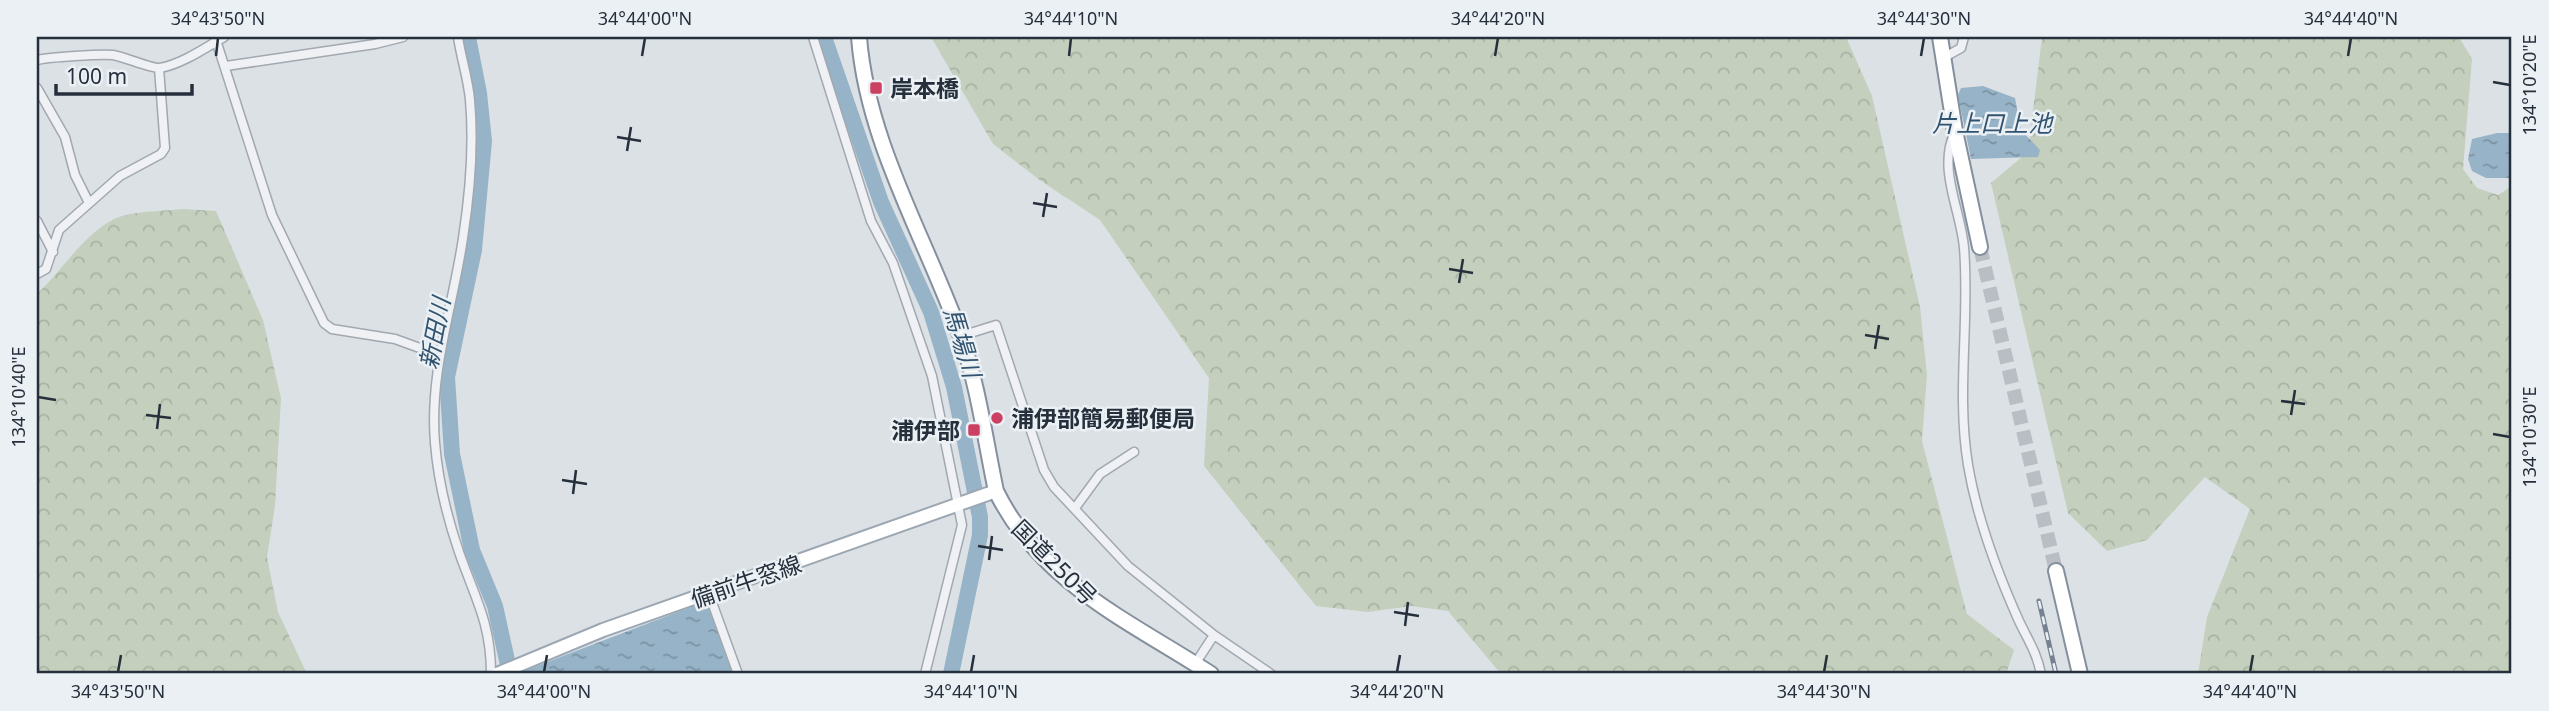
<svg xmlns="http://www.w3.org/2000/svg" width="2549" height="711" viewBox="0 0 2549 711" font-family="'Noto Sans','Noto Sans JP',sans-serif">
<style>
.forest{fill:url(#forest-crowns)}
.water{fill:url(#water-ripples)}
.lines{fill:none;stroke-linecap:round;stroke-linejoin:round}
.river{stroke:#97b3c7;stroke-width:16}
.highway-tunnel{stroke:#b8bec4;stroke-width:14;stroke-dasharray:14 7;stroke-linecap:butt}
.street-casing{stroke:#a2a8b0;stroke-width:11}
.primary-casing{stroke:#9ba7b2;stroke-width:16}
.highway-casing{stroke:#84909d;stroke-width:18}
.street{stroke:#eff1f5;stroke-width:8}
.primary{stroke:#fff;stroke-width:12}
.highway{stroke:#fff;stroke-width:14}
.rail-casing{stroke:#76828f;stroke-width:5}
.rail{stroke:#ebf0f4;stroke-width:2.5;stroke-dasharray:8;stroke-linecap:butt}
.ticks{fill:none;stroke:#26303c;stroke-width:2.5}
.poi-dot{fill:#cc4064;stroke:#ebf0f4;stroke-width:2.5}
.labels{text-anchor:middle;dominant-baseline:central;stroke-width:5;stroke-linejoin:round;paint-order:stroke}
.poi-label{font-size:23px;font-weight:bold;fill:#26303c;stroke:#ebf0f4;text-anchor:start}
.street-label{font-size:23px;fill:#26303c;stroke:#ebf0f4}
.water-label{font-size:24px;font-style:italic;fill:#31536f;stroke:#ebf0f4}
.neatline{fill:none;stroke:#26303c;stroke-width:2.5}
.ticks-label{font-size:18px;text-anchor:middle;fill:#26303c}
</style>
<defs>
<pattern id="forest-crowns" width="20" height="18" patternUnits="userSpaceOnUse" patternTransform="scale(1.75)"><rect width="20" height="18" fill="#c4d0bd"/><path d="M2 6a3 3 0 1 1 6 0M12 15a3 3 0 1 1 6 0" fill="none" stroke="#a8b3a3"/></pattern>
<pattern id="water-ripples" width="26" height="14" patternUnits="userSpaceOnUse" patternTransform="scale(1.75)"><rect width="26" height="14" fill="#97b3c7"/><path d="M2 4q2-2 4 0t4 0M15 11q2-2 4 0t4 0" fill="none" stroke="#7b92a3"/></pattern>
</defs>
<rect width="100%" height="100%" fill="#dce1e6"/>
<!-- forest -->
<path class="forest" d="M931,37H1846L1872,96L1920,307L1927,375L1922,441L1967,614L2014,650L2006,674H1501L1448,611L1412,606L1368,612L1316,606L1204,466L1209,378L1100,220L1041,181L993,144Z
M2042,37H2459L2472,59L2463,169L2477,188L2498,195L2512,186V674H2198L2207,617L2250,509L2205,477L2147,540L2107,551L2068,513L1991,183L2028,152Z
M183,209L216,211L263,320L281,398L275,506L267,557L278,612L307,674H37V294C62,271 89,226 122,216C141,211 163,211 183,209Z"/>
<!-- water -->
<path class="water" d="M1983,86L2015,98L2021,130L2040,150L2038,157L1971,159L1958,95L1961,88Z
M2497,133H2512V178H2486L2472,171L2468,159L2472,139Z
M707,600L733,674H516L688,608Z"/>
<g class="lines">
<!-- river -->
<path class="river" d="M468,37L479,93L484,141L474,250L447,377L452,454L472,550L495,606L510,674
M824,37L881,202L931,312L954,387L980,517V535L951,674"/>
<!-- highway-tunnel -->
<path class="highway-tunnel" d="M1980,247L2056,571"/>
<defs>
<path id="street" d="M215,37L272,215L324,323L332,329L395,339L439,355
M458,37C461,58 468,78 470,100C474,145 470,193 463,238C453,307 429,372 435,443C438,480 447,517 459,552C475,598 491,623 491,674
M813,37L871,221L893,263L932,376L962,525L925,674
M1943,58L1961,48L1964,37
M37,60C50,57 99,54 113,55C125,57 152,69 160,68C182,64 205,48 224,37
M226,66L375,44L403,37
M37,88L65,137L75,175L89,203
M1954,134C1938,170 1961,211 1964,248C1970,320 1956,392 1968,465C1977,518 1997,572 2019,621C2028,640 2037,653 2041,674
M37,221L53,252
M37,274L46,269L59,230L120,176L161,154L165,148L159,68
M961,336L996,325L1044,470L1054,487L1128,566L1214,635L1271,674
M1075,508L1100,474L1134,452
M709,594L738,674
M1195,664L1214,635"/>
<path id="primary" d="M497,674L603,630L996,491"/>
<path id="highway" d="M859,37C867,142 925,237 960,334C978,384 985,439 996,491C1041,583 1129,621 1211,674
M1940,37L1955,131L1980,247
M2056,571L2080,674"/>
</defs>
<!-- street casing -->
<use href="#street" class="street-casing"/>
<!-- primary casing -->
<use href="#primary" class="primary-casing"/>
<!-- highway casing -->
<use href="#highway" class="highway-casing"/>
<!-- street -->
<use href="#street" class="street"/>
<!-- primary -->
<use href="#primary" class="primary"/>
<!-- highway -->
<use href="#highway" class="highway"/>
<defs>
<path id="rail" d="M2039,601L2056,674"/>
</defs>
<!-- rail casing -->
<use href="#rail" class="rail-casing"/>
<!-- rail -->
<use href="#rail" class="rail"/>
</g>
<!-- ticks -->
<path class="ticks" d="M216,56L218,38M642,56L645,38M1069,56L1071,38M1495,56L1498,38M1921,56L1924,38M2348,56L2351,38M2493,82L2510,85M617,137L641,141M627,151L631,127M1033,203L1057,207M1043,217L1047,193M1449,269L1473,273M1459,283L1463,259M1865,335L1889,339M1875,349L1879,325M38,397L56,400M2281,401L2305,404M146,415L171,418M2291,415L2295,390M157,429L160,404M2493,434L2510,437M562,480L587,484M573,494L576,470M978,546L1003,550M989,560L992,536M1394,612L1419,616M1405,626L1408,602M118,672L121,655M544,672L547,655M971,672L974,655M1397,672L1400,655M1824,672L1827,655M2250,672L2253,655"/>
<!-- markers -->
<g class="poi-dot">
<rect x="869" y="81" width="14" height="14" rx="3.5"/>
<circle cx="997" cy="418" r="7"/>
<rect x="967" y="423" width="14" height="14" rx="3.5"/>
</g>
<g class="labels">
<!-- poi labels -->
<g class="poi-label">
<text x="890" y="88">岸本橋</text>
<text x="1011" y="418">浦伊部簡易郵便局</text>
<text x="960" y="430" text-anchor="end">浦伊部</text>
</g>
<!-- street labels -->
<g class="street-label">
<text transform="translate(1055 562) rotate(45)">国道250号</text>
<text transform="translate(746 581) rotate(-19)">備前牛窓線</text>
</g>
<!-- water labels -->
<g class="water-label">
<text x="1992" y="122">片上口上池</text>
<text transform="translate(434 333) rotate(-79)">新田川</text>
<text transform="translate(963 342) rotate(73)">馬場川</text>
</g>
</g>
<!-- border -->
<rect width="2549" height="711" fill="none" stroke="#ebf0f4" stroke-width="77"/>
<!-- scale -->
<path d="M56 84v10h136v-10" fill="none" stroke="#26303c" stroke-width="3.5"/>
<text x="66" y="84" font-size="21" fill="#26303c" stroke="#ebf0f4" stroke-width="5" paint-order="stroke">100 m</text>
<rect x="38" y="38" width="2472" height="634" class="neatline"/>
<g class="ticks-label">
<text x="218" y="25">34°43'50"N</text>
<text x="645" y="25">34°44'00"N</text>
<text x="1071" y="25">34°44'10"N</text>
<text x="1498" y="25">34°44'20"N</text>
<text x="1924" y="25">34°44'30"N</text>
<text x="2351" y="25">34°44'40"N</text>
<text transform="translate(2530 85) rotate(-90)" y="6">134°10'20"E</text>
<text transform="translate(19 397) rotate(-90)" y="6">134°10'40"E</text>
<text transform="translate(2530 437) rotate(-90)" y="6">134°10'30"E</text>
<text x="118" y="698">34°43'50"N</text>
<text x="544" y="698">34°44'00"N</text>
<text x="971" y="698">34°44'10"N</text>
<text x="1397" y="698">34°44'20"N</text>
<text x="1824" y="698">34°44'30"N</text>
<text x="2250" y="698">34°44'40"N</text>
</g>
</svg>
